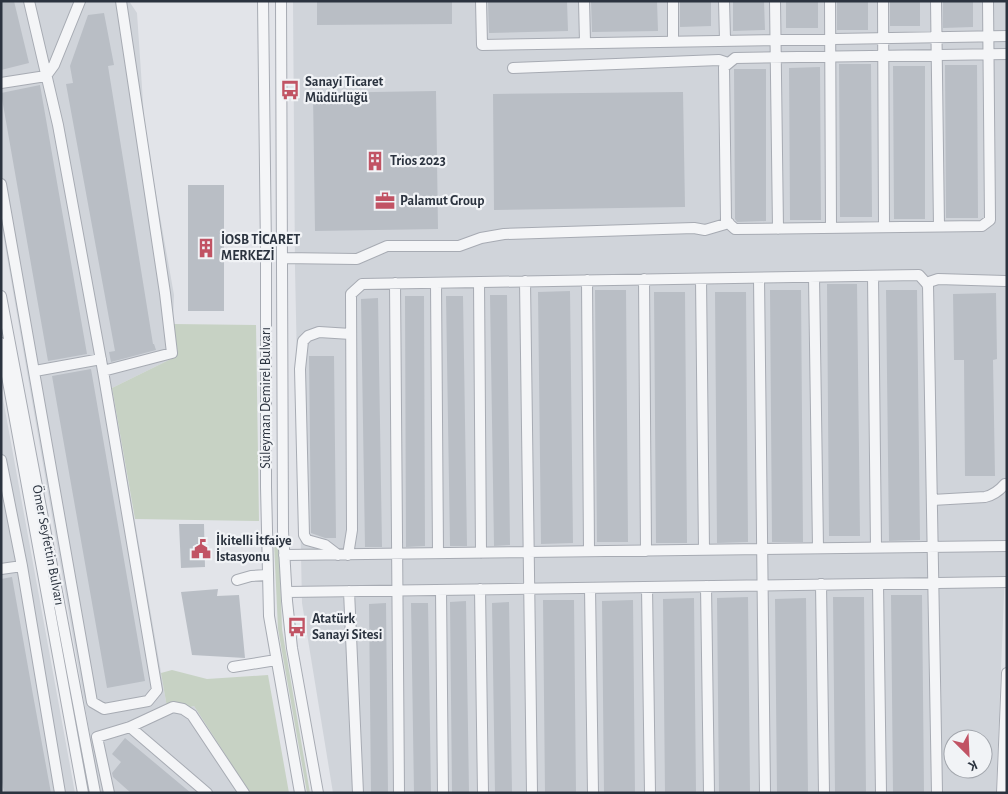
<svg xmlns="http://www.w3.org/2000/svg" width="1008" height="794" viewBox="0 0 1008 794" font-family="'Alegreya Sans',sans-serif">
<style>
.built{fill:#d0d4da;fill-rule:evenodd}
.green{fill:#c7d2c4}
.building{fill:#b9bec5}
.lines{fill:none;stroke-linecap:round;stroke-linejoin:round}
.minor-casing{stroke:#a7abb3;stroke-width:12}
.minor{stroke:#f4f5f7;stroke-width:10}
.labels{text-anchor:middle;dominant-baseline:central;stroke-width:4.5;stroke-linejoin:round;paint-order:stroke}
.poi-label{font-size:14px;font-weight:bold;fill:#2b333f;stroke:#f1f3f6;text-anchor:start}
.street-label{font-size:14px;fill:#2b333f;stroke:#f1f3f6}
</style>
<rect width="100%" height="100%" fill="#e2e4e9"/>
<!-- built -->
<path class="built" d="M1,1H129L137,13L145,132L174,295L173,324L177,356L112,388L168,713L194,706L250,793H100L1,222Z
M293,1H1007V521L996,793H333L302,603L295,268ZM953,739H983V769H953Z
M1,388L75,793H1Z"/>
<!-- green -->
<path class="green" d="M173,324L256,325L259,521L135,519L112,388L177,356Z
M274,542L279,543L282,629L310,793H307L278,629Z
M172,670L207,679L268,675L289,793H250L194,706L168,713L161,673Z"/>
<!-- building -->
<path class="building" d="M1,1H14L29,63L1,70Z
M317,1H452V24L317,25Z
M488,1H567L568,31L489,33Z
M591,1H657L658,31L592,32Z
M680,1H711V26L680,27Z
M733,1H764L765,30L733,31Z
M786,1H818V28H786Z
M837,1H868V30H837Z
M890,1H920V26H890Z
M943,1H973V27L943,28Z
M104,13L114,65L108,66L153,344H154L156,350L111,362L109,352L115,351L66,84L73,83L70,66L88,15Z
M839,64H871L872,217H840Z
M945,65H977L978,218H946Z
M893,66H925V219H894Z
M820,67L821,220H790L789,68Z
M734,69H766V221L737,222L735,219Z
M40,85L87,354L48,361L1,93Z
M436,91L438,229L315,231L313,93Z
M683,92L685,207L494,210L493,94Z
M188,185H224V311H188Z
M827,284H857L860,536H829Z
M595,290H626L628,542H597Z
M770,290H801L803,542H772Z
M886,290H917L920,540L889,541Z
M570,291L573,543L541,544L538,292Z
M654,292H685L687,543H656Z
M715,292H746L748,542L717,543Z
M996,293L997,359L993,360L995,476H965L964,360H954L953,294Z
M490,295H507L510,545L494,546Z
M405,296H424L425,546L406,547Z
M446,296H463L467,546H450Z
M378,298L382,547H365L361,299Z
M309,356H334L336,538H325L311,533Z
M91,369L145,681L107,688L52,376Z
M179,524H204L205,567L181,568Z
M12,577L33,695L51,793H4L1,777V579Z
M218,589L217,596L239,595L245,658L192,655L181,592Z
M891,595H922L924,793H893Z
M748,597L750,793H719L717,598Z
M833,597H864L866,793H835Z
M694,598L696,793H665L663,599Z
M806,598L808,793H777L775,599Z
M543,600H574L576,793H545Z
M633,600L635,793H604L602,601Z
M466,601L469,793H452L450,602Z
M509,602L512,793H495L492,603Z
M386,603L388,793H371L369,604Z
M411,603H428L431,793H414Z
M125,738L191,793H131L113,777L112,773L121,762L112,754Z"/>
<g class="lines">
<defs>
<path id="minor" d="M263,1L266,253V487L269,616L300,793
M281,1L283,531L287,601L292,648L318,793
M481,1L482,45L1007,36
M584,1L585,42
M673,1V41
M724,1L725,40
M775,1L778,229
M830,1L831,228
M883,1L884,227
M936,1L939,227
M988,1L990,220L982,226L735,229L726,221L724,67L735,58C826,57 916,55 1007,54
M513,68L719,60L728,63
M1,83L46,76L54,65L80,1
M1,184L92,702L104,709L148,701L157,690L103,371L58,125L29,1
M282,258L357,259L387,246H459L481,238L504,234L694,228L705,230L729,223
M873,276L876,548
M814,277L818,548
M759,278L765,793
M644,279L646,551
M701,279L704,550
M587,280L589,551
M525,281L532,793
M479,282L481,553
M395,283L399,793
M436,283L438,553
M926,283L938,279L1005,281
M1,296L95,793
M1,343L83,793
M35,371L101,359
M103,371L172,353L165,293L121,1
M1,460L22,566L60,793
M932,500L985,497C994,495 999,491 1005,484
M284,555L1007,546
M338,555L325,545L307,540L304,535L300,369L303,341L308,336L319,332L351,334
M348,555L352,530L351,294L362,284L919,275L928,285L937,793
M1,569L22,566
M237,580L251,576L267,575
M821,584L824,793
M878,584L881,793
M706,586L709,793
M647,587L650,793
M590,588L593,793
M480,589L483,793
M441,590L443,793
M349,591L358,793
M287,592L1007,582
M233,667L276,660
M130,727L207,793
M109,793L97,737L130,727L173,707L183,709L192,715L244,793
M1002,793L1007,673"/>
</defs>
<!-- minor casing -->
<use href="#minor" class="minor-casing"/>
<!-- minor -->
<use href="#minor" class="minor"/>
</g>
<!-- icons -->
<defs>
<symbol id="bus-bare" viewBox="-9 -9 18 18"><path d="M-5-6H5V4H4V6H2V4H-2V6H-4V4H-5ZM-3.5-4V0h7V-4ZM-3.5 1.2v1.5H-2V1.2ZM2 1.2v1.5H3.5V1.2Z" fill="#c15364" stroke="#f1f3f6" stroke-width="2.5" paint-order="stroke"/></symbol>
<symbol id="building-bare" viewBox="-9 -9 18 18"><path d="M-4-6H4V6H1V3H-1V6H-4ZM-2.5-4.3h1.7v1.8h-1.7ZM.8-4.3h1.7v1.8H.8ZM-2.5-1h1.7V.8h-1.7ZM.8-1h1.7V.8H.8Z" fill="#c15364" stroke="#f1f3f6" stroke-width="2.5" paint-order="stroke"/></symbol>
<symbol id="office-bare" viewBox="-9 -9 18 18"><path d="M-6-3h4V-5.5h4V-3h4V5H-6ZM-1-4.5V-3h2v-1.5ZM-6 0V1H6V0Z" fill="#c15364" stroke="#f1f3f6" stroke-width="2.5" paint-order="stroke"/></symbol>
<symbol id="civic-bare" viewBox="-9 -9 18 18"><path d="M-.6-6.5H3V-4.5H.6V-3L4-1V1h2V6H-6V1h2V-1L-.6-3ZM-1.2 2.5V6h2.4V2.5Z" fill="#c15364" stroke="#f1f3f6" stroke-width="2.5" paint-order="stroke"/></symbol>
</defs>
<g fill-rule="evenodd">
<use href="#bus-bare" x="276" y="76" width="28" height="28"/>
<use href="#building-bare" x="361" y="147" width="28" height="28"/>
<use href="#office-bare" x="371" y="187" width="28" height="28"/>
<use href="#building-bare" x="192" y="234" width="28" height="28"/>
<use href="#civic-bare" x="187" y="535" width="28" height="28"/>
<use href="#bus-bare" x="283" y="613" width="28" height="28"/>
</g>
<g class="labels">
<!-- poi labels -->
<g class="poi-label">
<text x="305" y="82">Sanayi Ticaret<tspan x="305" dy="16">Müdürlüğü</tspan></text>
<text x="390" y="161">Trios 2023</text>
<text x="400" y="201">Palamut Group</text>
<text x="221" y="240">İOSB TİCARET<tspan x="221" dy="16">MERKEZİ</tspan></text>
<text x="216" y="541">İkitelli İtfaiye<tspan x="216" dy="16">İstasyonu</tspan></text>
<text x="312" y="619">Atatürk<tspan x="312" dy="16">Sanayi Sitesi</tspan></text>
</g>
<!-- street labels -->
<g class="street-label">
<text transform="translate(266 398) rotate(-90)">Süleyman Demirel Bulvarı</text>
<text transform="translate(48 545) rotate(79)">Ömer Seyfettin Bulvarı</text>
</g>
</g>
<!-- border -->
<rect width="1008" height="794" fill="none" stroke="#2b333f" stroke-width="5"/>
<!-- north arrow -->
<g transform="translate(968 754) rotate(156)"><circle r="24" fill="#f1f3f6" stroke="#a2a6ad"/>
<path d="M0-4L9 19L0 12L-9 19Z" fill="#c15364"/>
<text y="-8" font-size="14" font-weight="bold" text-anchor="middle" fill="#2b333f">K</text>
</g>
</svg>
